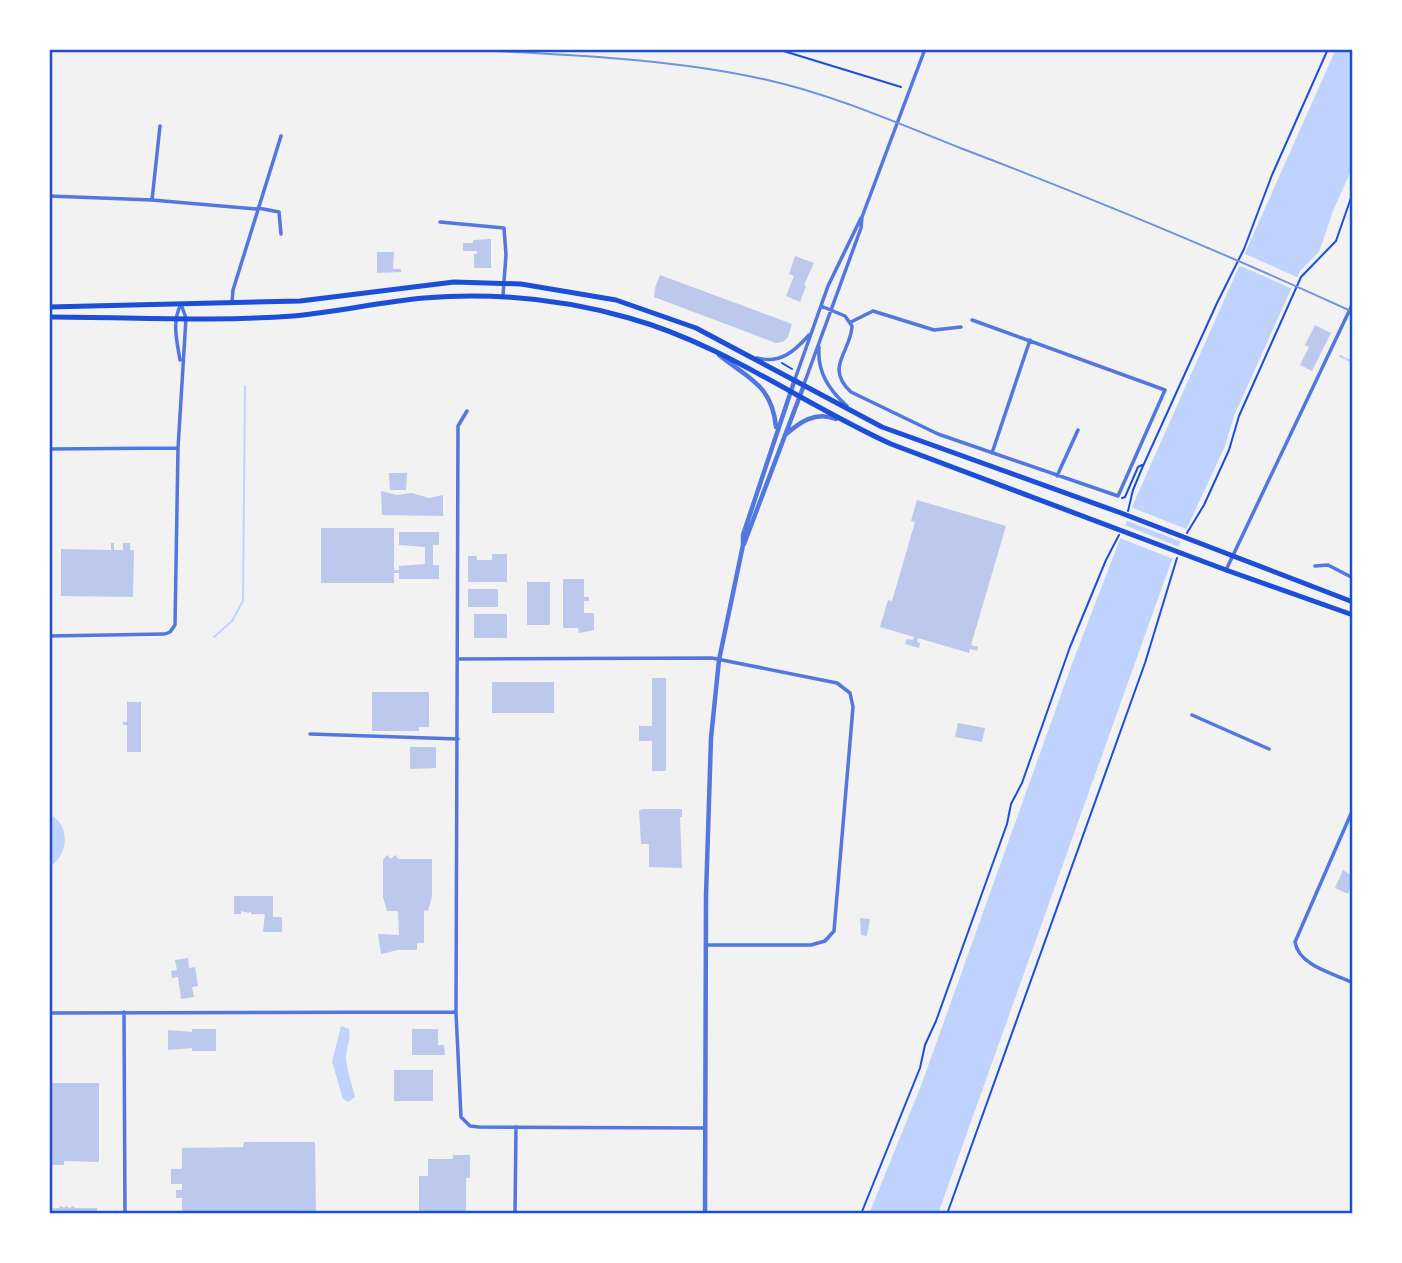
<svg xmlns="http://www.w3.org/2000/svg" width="1402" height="1263" viewBox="0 0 1402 1263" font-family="Mulish,sans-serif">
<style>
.water{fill:#bfd3fe}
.pier{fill:#f2f2f2}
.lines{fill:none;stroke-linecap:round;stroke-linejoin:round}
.stream{stroke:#bfd3fe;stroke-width:2}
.building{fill:#bdc9ec}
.path{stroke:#1d4ed8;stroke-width:2}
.minor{stroke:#5277de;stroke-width:3.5}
.tertiary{stroke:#5277de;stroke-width:4.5}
.secondary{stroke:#1d4ed8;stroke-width:5}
.rail{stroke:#7290e2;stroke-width:2}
.neatline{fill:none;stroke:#1d4ed8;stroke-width:2.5}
</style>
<rect width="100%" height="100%" fill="#f2f2f2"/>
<!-- water -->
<path class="water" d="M1336,49H1353V166L1333,211L1319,252L1300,271L1287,298L1234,416L1225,446L1170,565L938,1214H869L922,1083L1072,664L1135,500Z
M49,815C72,823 68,857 49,867Z
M341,1026L349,1029C351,1040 346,1047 346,1058C347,1072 352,1084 355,1097L348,1102L343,1099L332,1062Z"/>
<!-- pier -->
<path class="pier" d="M1241,252L1301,279L1295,290L1236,264Z
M1128,506L1189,530L1184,543L1123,519Z
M1122,524L1182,548L1176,560L1117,537Z"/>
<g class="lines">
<!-- stream -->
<path class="stream" d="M1340,356L1353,362
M214,637L232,621L243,601L245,386"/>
</g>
<!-- building -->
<path class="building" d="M491,239V268H474V254H477V251H463V243H473V240Z
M377,252H394L393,269H401V272L377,273Z
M795,256L814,263L804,285L806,286L800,302L786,296L794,276L789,274Z
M660,275L792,324L788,337L783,342L776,343L654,297L655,288Z
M1315,325L1331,333L1312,371L1300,365L1309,347L1305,345Z
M389,473H407L406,490H390Z
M381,491L397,495L412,493L429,498L443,495V516L382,515Z
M917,500L1006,526L971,645L978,647L977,651L970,649L969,653L918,638L917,642L920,643L919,648L905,644L907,639L913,640L914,637L880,627L888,600L892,601L915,522L911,521Z
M321,528H394V570H399V566L425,564V547L399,545V532H439V545H433V565H439V579H399V573H394V583H321Z
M111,543H114V550H123V543H130V550H134L133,597L61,596V549L111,550Z
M492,554H507V582H468V556H477V560H492Z
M563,579H584V597H589V601H584V613H594V630L579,633L578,628H563Z
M527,582H550V625H527Z
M468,589H498V607H468Z
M474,614H507V638H474Z
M652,678H666V771H652V741H639V726H652Z
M492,682H554V713H492Z
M372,692H429V727H419V731H372Z
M127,702H141V752H127V725H123V722H127Z
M958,723L985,728L982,742L955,737Z
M410,747H436V768L410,769Z
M644,809H682V817H680L682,868L649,867V844H641L639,810Z
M387,855L391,859L395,855L399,859H432V896L428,911L424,910V943H417V950H398L381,954L378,934L399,935L398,911H387L383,897V860Z
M1343,870L1353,877L1348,894L1335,888Z
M234,896H273V917H282V932H263L265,914H251V911L249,913L241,911V914H234Z
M860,918L870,919L867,936L861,935Z
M188,958L189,968L195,967L198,986L192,987L194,997L181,999L178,977L172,978L171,971L177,970L175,960Z
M192,1029H216V1051H192V1048L168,1050V1030L192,1032Z
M412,1029H438V1045H444L445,1055H412Z
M394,1070H433V1101H394Z
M49,1083H99V1162L64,1161V1165H49Z
M244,1142H315L316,1214H182V1198H176V1190H182V1184H171V1169H182V1148L243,1147Z
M453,1155H470V1178H466V1214H419V1176H428V1159H453Z
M61,1206L64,1208L66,1206L70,1208L72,1206L75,1208H97V1214H49V1208H59Z"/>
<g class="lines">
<!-- path -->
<path class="path" d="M777,49L901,87
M782,363L792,369
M1122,498L1125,497L1138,467L1142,465
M1128,511L1133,490L1143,466L1217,303L1244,249L1272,175L1328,49
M1187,533L1204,505L1229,450L1239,416L1301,277L1336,241L1353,192
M861,1214L920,1068L925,1045L936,1021L1007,824L1011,804L1022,783L1070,647L1106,560L1119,535
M947,1214L1145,663L1177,558"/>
<!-- minor -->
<path class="minor" d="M49,196L152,200L257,209
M152,200L160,126
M258,208L279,212L281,234
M440,222L504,228L506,255L503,295
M232,302L233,290L281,136
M821,306L845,316L852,326C851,352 824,367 851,392L938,434L1118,496L1165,390L972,320
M851,322L873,311L934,330L961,327
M819,347C817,372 829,390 847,406
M757,358C780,364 794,352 809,335
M180,360C177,341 172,324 180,306
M795,379L828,286L861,218
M804,384L861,228L862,217L925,49
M467,411L458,426L456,1012L461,1117L470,1126L479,1127L704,1128
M49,449L178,448
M992,453L1030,340
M1057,476L1078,430
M1315,566L1328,565L1353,578
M1226,570L1353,303
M49,636L165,634L170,632L175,625L178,448L186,318L181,304
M459,659L712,658L837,683L850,693L853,707L834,931L825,941L811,945H706
M1192,715L1269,749
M310,734L458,739
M1353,809L1295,942C1299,966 1333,973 1353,983
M124,1012L125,1214
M49,1013L456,1012
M515,1214L516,1127"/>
<!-- tertiary -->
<path class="tertiary" d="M719,355C749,379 772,385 776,427
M785,435C800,422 815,411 836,419
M744,544L804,385
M705,1214L706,896L711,738L719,660L743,545V535L795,379"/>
<!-- secondary -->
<path class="secondary" d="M49,307L300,301L454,282L521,284L616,300L696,328L882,427L1121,513L1353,602
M49,317C130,317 212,322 293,316C337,312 380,302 424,298C494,292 562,299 629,318C723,344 803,404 891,444L1226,570L1353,615"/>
<!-- rail -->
<path class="rail" d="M458,49C560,55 663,57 763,79C832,94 897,123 963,149C1094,199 1224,253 1353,312"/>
</g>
<!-- border -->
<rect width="1402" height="1263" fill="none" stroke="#ffffff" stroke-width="102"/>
<rect x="51" y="51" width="1300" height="1161" class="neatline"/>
</svg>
